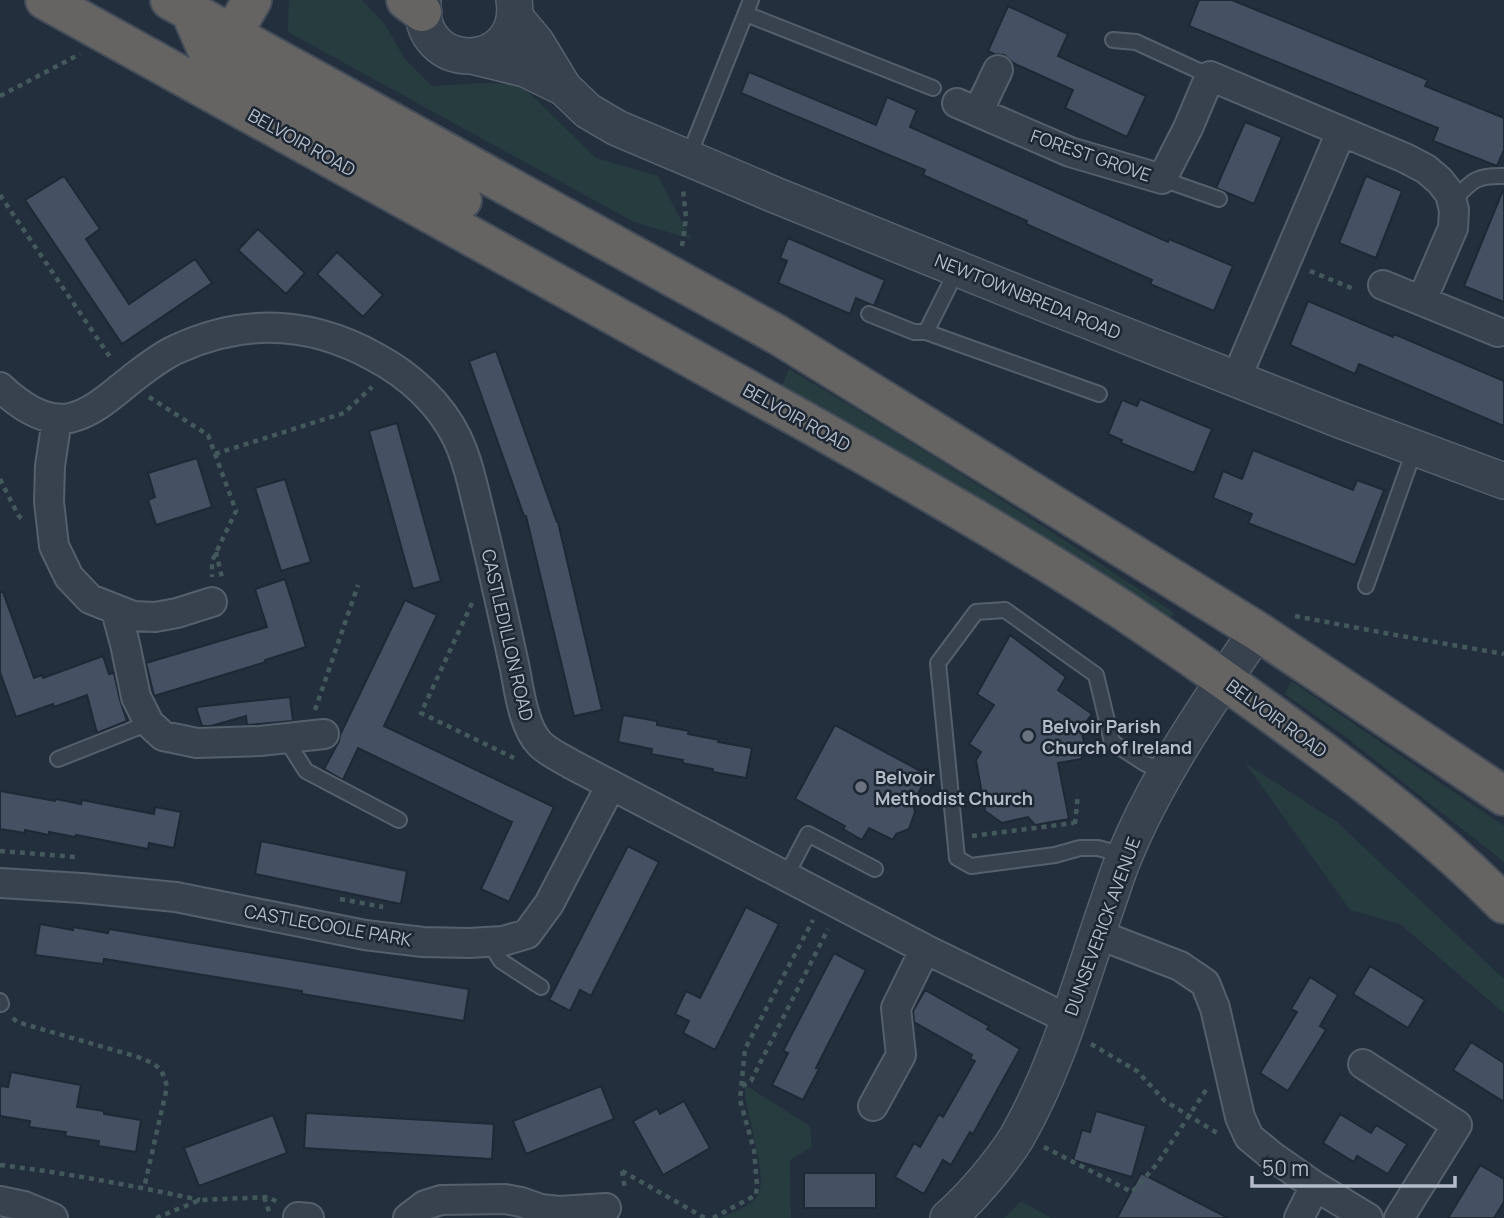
<svg xmlns="http://www.w3.org/2000/svg" width="1504" height="1218" viewBox="0 0 1504 1218" font-family="Manrope,sans-serif">
<style>
.green{fill:#263c3f}
.building{fill:#455162;stroke:#1f2835;stroke-width:2}
.lines{fill:none;stroke-linecap:round;stroke-linejoin:round}
.service-casing{stroke:#565f6c;stroke-width:18}
.minor-casing{stroke:#565f6c;stroke-width:32}
.tertiary-casing{stroke:#565f6c;stroke-width:38}
.trunk-casing{stroke:#434c59;stroke-width:42}
.path{stroke:#44595c;stroke-width:4.5;stroke-dasharray:5 5;stroke-linecap:butt}
.service{stroke:#38414e;stroke-width:14}
.minor{stroke:#38414e;stroke-width:28}
.tertiary{stroke:#38414e;stroke-width:35}
.trunk{stroke:#656462;stroke-width:38}
.worship-dot{fill:#6b7280;stroke:#1d2633;stroke-width:2.5}
.labels{text-anchor:middle;dominant-baseline:central;stroke-width:5;stroke-linejoin:round;paint-order:stroke}
.street-label{font-size:18px;fill:#b4bcc9;stroke:#1d2633}
.poi-label{font-size:18px;font-weight:bold;fill:#b4bcc9;stroke:#1d2633;text-anchor:start}
</style>
<rect width="100%" height="100%" fill="#242f3e"/>
<!-- green -->
<path class="green" d="M289,0H362L384,23L405,59L432,86L482,83L520,84L596,158L658,176L691,239L634,222L288,32Z
M789,369C920,446 1048,528 1174,613L1169,623L781,388Z
M1291,681L1504,826V862L1347,738L1285,694Z
M1245,763L1337,822L1504,979V1013L1400,924L1350,910Z
M745,1085L810,1126L812,1147L790,1160L791,1218H719C731,1213 749,1208 757,1197C771,1178 743,1111 745,1085Z
M1021,1201L1051,1218H1004Z"/>
<!-- building -->
<path class="building" d="M1199,0H1232L1428,80L1425,86L1504,118V150L1497,166L1433,141L1438,128L1189,26Z
M1008,6L1068,34L1058,56L1146,96L1127,137L1065,108L1073,90L1013,63L1004,55L994,54L988,51Z
M749,72L876,125L887,97L917,110L910,127L1168,242L1169,239L1233,266L1214,311L1150,284L1152,280L1026,224L1027,221L923,175L925,170L741,93Z
M1245,122L1282,137L1254,204L1216,188Z
M64,176L100,229L86,239L129,304L195,259L212,283L122,344L25,200Z
M1366,176L1402,191L1376,258L1339,243Z
M1503,190H1504V302L1464,286Z
M258,229L305,273L286,294L238,250Z
M788,238L885,280L874,306L856,298L850,314L778,283L787,261L780,258Z
M337,252L383,295L363,317L317,274Z
M1308,301L1393,337L1394,334L1504,381V426L1359,364L1355,374L1290,345Z
M496,351L557,522H558L602,710L574,716L526,516H524L469,361Z
M1140,399L1212,429L1194,473L1121,443L1122,440L1108,434L1122,400L1137,406Z
M397,423L441,581L413,589L369,431Z
M1253,450L1353,490L1357,480L1384,490L1355,565L1248,523L1252,514L1213,498L1223,471L1242,479Z
M197,458L212,507L156,525L148,500L155,497L148,473Z
M285,479L311,562L281,571L255,488Z
M285,579L306,647L265,660L266,662L154,696L146,663L267,627L255,589Z
M0,592H3L34,678L42,675L43,678L103,656L109,674L114,673L120,700L127,721L97,733L87,695L54,707L53,704L16,717L0,672Z
M405,600L437,615L384,726L554,807L509,902L481,889L512,822L358,748L343,780L324,769L339,741L340,735Z
M1010,635L1066,677L1058,690L1092,714L1081,729L1086,751L1081,759L1058,763L1069,819L1035,825L1028,817L1002,823L985,811L976,760L981,752L969,744L994,705L977,694Z
M290,697L293,721L259,724L247,725L246,716L211,726H202L196,707Z
M623,715L657,721V725L689,731L688,734L719,740L718,742L752,748L746,778L713,772V769L682,763L683,760L651,754L652,749L618,742Z
M835,725L928,775L913,803L915,812L909,829L896,834L893,840L869,828L862,840L843,829L845,826L795,799Z
M0,791L55,801L56,799L81,804L82,800L154,814L155,807L181,812L174,848L149,843L148,849L76,835L75,837L49,832V835L25,830V833L0,829Z
M261,841L407,871L401,904L255,874Z
M628,846L659,862L591,996L580,990L570,1011L549,1000Z
M746,907L779,924L715,1050L683,1033L689,1021L675,1014L686,991L700,998Z
M40,924L73,930V927L108,933L109,929L469,989L464,1021L302,994V991L104,959L103,964L35,955Z
M834,953L866,970L816,1068L819,1069L803,1100L772,1085L788,1053L783,1051Z
M1370,966L1425,1000L1408,1028L1353,994Z
M1310,977L1338,995L1320,1026L1326,1030L1288,1091L1260,1073L1297,1012L1291,1009Z
M925,990L989,1026L987,1029L1020,1049L973,1134L970,1132L951,1165L943,1160L924,1194L895,1177L914,1143L920,1147L939,1114L943,1117L975,1061L970,1059L972,1055L914,1022L913,1011Z
M1471,1042L1504,1063V1102L1453,1070Z
M11,1072L81,1085L77,1107L104,1111V1114L141,1120L136,1152L98,1146L99,1141L65,1136L66,1132L29,1127L30,1121L0,1116V1086L8,1087Z
M601,1086L614,1119L526,1154L513,1121Z
M684,1101L710,1148L663,1175L633,1121L657,1108L660,1114Z
M1096,1111L1146,1126L1132,1177L1073,1160L1082,1130L1090,1132Z
M306,1113L494,1124L492,1159L304,1148Z
M1340,1114L1371,1133L1376,1125L1407,1144L1388,1174L1357,1156L1354,1162L1323,1143Z
M273,1115L287,1153L199,1186L184,1148Z
M1480,1165L1504,1179V1202L1494,1218H1448Z
M804,1173H876V1208H804Z
M1141,1173L1228,1218H1117Z"/>
<g class="lines">
<defs>
<path id="service" d="M746,14L933,88
M1113,40L1136,42L1210,76
M688,158L751,0
M1162,179L1219,199
M1452,202C1471,182 1474,175 1504,176
M957,270L926,332L1099,394
M869,314L914,332H926
M1366,586L1415,448
M285,738L306,771L399,820
M58,759L149,723
M1124,855L1098,848H1080L1055,855L971,866L957,858L938,663L976,612L1005,610L1096,675L1112,742L1144,763L1166,773
M786,876L808,834L875,869
M489,942L501,961L541,987
M0,1001L1,1004"/>
<path id="minor" d="M957,103L1070,152L1162,179L1188,128L1210,76L1405,158L1426,169L1440,181L1450,194L1454,210L1453,228L1422,300
M978,112L998,70
M1383,285L1498,332
M1236,379L1341,132
M0,387C18,404 44,423 70,418C96,412 117,390 137,375C149,366 163,355 177,349C244,318 310,321 375,357C409,375 440,403 457,438C469,463 474,492 481,519C493,569 504,619 515,669C519,691 524,728 540,744C548,752 561,758 571,764L925,949L1068,1019
M57,419L50,466L49,502L54,546L69,577L90,599L133,616L155,617L177,613L212,602
M116,611L125,644L136,697L149,723L163,736L197,743L260,741L324,734
M0,883L82,888L176,897L365,935L423,942L469,943L503,941L527,934L549,904L611,785
M1097,934L1180,966L1205,983L1215,1008L1240,1117L1249,1137L1272,1156L1315,1186L1368,1218
M1363,1064L1457,1125L1399,1218
M873,1106L901,1055L896,1008L925,949
M0,1201L24,1206L53,1218
M298,1217L309,1218
M408,1218L425,1205L441,1200L505,1199L521,1202L541,1209L559,1211L606,1208
M1299,1218L1315,1186"/>
<path id="tertiary" d="M423,0C416,77 525,72 514,0
M515,17L536,42L564,88
M476,57L525,69L564,88L588,111L617,128L775,195L1025,296L1340,420L1504,481
M948,1218C971,1198 1001,1163 1017,1137C1058,1065 1080,983 1107,905C1113,888 1118,871 1125,855C1158,775 1209,702 1257,631"/>
<path id="trunk" d="M45,0C296,141 550,278 801,419C909,480 1017,541 1121,609C1176,646 1231,684 1284,723C1361,779 1438,837 1504,904
M170,0L778,335L1257,631L1504,796
M406,0L422,12
M190,11L210,57L213,61L462,200
M215,52L232,35L252,0"/>
</defs>
<!-- service casing -->
<use href="#service" class="service-casing"/>
<!-- minor casing -->
<use href="#minor" class="minor-casing"/>
<!-- tertiary casing -->
<use href="#tertiary" class="tertiary-casing"/>
<!-- trunk casing -->
<use href="#trunk" class="trunk-casing"/>
<!-- path -->
<path class="path" d="M0,96L80,54
M0,195L112,360
M682,246L686,218L683,189
M1310,271L1356,290
M149,397L208,435L236,511L212,561V577
M215,454L344,413L372,387
M0,479L18,515L24,521
M216,552L222,578
M472,603L421,713L514,758
M1295,616L1390,634L1504,654
M315,710L358,585
M1075,824L1078,794
M972,836L1074,823
M0,851L76,857
M340,899L383,907
M13,1018L17,1022L138,1057C157,1065 162,1066 167,1087L144,1188
M1091,1044L1137,1071L1165,1101L1217,1133
M742,1086L751,1081L828,929
M1044,1147L1132,1192L1157,1164L1206,1090
M0,1165C67,1173 134,1186 200,1200
M622,1171L705,1218
M622,1171L625,1189
M264,1197L270,1214
M156,1218L200,1200L269,1197L277,1202
M713,1218L756,1195L757,1185L754,1150L740,1100L745,1049L813,920"/>
<!-- service -->
<use href="#service" class="service"/>
<!-- minor -->
<use href="#minor" class="minor"/>
<!-- tertiary -->
<use href="#tertiary" class="tertiary"/>
<!-- trunk -->
<use href="#trunk" class="trunk"/>
</g>
<!-- markers -->
<g class="worship-dot">
<circle cx="1028" cy="736" r="7"/>
<circle cx="861" cy="787" r="7"/>
</g>
<g class="labels">
<!-- street labels -->
<g class="street-label">
<text transform="translate(302 142) rotate(29)">BELVOIR ROAD</text>
<text transform="translate(1091 155) rotate(19)">FOREST GROVE</text>
<text transform="translate(1028 296) rotate(22)">NEWTOWNBREDA ROAD</text>
<text transform="translate(797 417) rotate(29)">BELVOIR ROAD</text>
<text transform="translate(508 635) rotate(77)">CASTLEDILLON ROAD</text>
<text transform="translate(1277 718) rotate(36)">BELVOIR ROAD</text>
<text transform="translate(328 925) rotate(10)">CASTLECOOLE PARK</text>
<text transform="translate(1102 926) rotate(-70)">DUNSEVERICK AVENUE</text>
</g>
<!-- poi labels -->
<g class="poi-label">
<text x="1042" y="726">Belvoir Parish<tspan x="1042" dy="21">Church of Ireland</tspan></text>
<text x="875" y="777">Belvoir<tspan x="875" dy="21">Methodist Church</tspan></text>
</g>
</g>
<!-- scale -->
<path d="M1252 1176v10h203v-10" fill="none" stroke="#b4bcc9" stroke-width="3.5"/>
<text x="1262" y="1176" font-size="21" fill="#b4bcc9" stroke="#1d2633" stroke-width="5" paint-order="stroke">50 m</text>
</svg>
